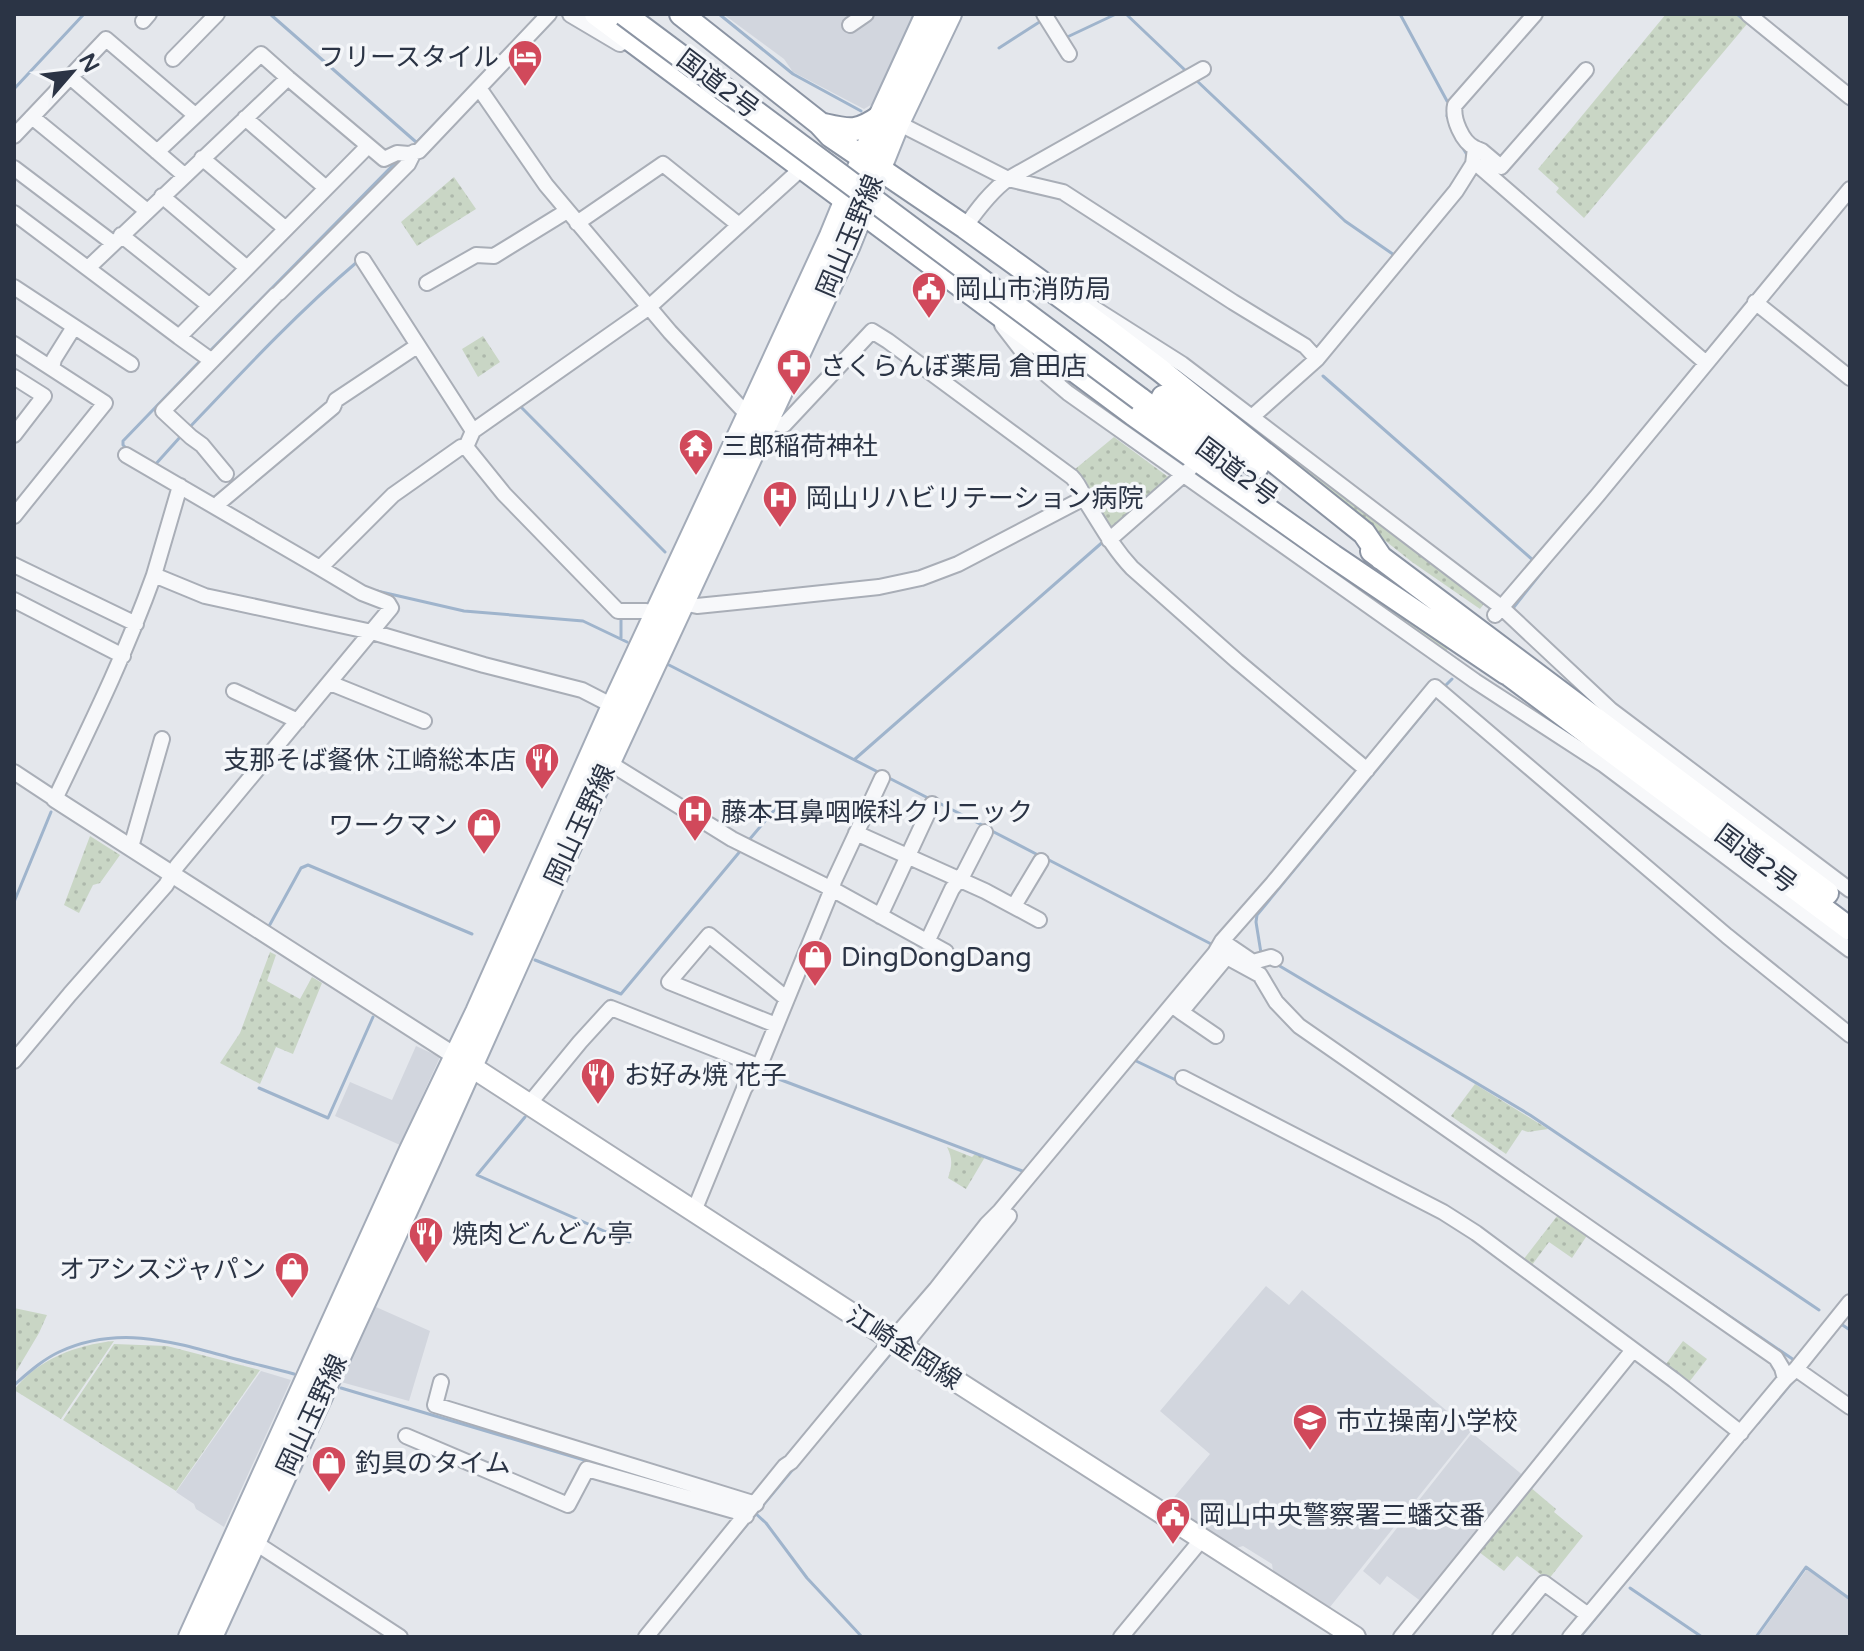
<svg xmlns="http://www.w3.org/2000/svg" width="1864" height="1651" viewBox="0 0 1864 1651" font-family="'Varela Round','Noto Sans JP',sans-serif">
<style>
.built{fill:#d2d6de}
.grass{fill:url(#grass-dots)}
.lines{fill:none;stroke-linecap:round;stroke-linejoin:round}
.stream{stroke:#9fb4cc;stroke-width:3}
.minor-casing{stroke:#a9aeb7;stroke-width:18}
.tertiary-casing{stroke:#a9aeb7;stroke-width:20}
.secondary-casing{stroke:#a9aeb7;stroke-width:24}
.primary-casing{stroke:#a3abb8;stroke-width:26}
.trunk-casing{stroke:#8b94a3;stroke-width:26}
.minor{stroke:#f7f8fa;stroke-width:14}
.tertiary{stroke:#f7f8fa;stroke-width:16}
.secondary{stroke:#fff;stroke-width:20}
.primary{stroke:#fff;stroke-width:22}
.trunk{stroke:#fff;stroke-width:22}
.trunk-bridge-casing{stroke:#8b94a3;stroke-width:26;stroke-linecap:butt}
.trunk-bridge{stroke:#fff;stroke-width:22}
.labels{text-anchor:middle;dominant-baseline:central;stroke-width:7;stroke-linejoin:round;paint-order:stroke}
.poi-label{font-size:26px;fill:#2b3445;stroke:#f4f6f9;text-anchor:start}
.street-label{font-size:26px;fill:#2b3445;stroke:#f4f6f9}
</style>
<defs>
<pattern id="grass-dots" width="8" height="8" patternUnits="userSpaceOnUse" patternTransform="scale(2)"><rect width="8" height="8" fill="#c9d6c5"/><path d="M2 2h.1M6 6h.1" fill="none" stroke="#adb8ab" stroke-width="1.8" stroke-linecap="round"/></pattern>
</defs>
<rect width="100%" height="100%" fill="#e4e7ec"/>
<!-- built -->
<path class="built" d="M723,14H914L876,98L874,103L864,109L793,72L784,59Z
M416,1046L440,1057L400,1145L335,1116L350,1082L392,1100Z
M1266,1286L1289,1305L1302,1290L1471,1431L1330,1607L1273,1571L1272,1564L1243,1546L1236,1548L1186,1516L1183,1519L1166,1507L1210,1454L1160,1411Z
M376,1307L430,1331L409,1401L341,1382Z
M261,1371L291,1380L224,1527L196,1509L194,1504L176,1492Z
M1472,1433L1525,1477L1422,1602L1387,1576L1380,1585L1363,1571Z
M1807,1569L1850,1600V1637H1758Z"/>
<!-- grass -->
<path class="grass" d="M1666,14H1736L1747,24L1584,218L1556,192L1559,188L1538,169Z
M454,177L476,209L417,246L401,222Z
M483,336L500,362L478,377L462,349Z
M1252,421L1487,600L1480,609L1412,562L1242,427Z
M1114,437L1171,479L1113,530L1109,528L1085,479L1074,470Z
M1196,469L1450,646L1444,654L1193,474Z
M90,836L120,855L100,883L93,885L79,913L64,905Z
M270,952L276,955L267,981L300,999L312,977L322,983L293,1054L276,1047L260,1084L220,1063L240,1033Z
M1475,1084L1548,1129L1528,1132L1522,1130L1506,1154L1451,1116Z
M947,1147L972,1157L975,1154L985,1157L966,1189L948,1178C952,1166 953,1159 947,1147Z
M1561,1211L1590,1231L1572,1258L1549,1242L1529,1269L1523,1260Z
M14,1308L47,1315L39,1333L14,1375Z
M114,1341L61,1419L14,1390C38,1359 76,1345 114,1341Z
M1683,1341L1707,1359L1686,1386L1663,1368Z
M114,1344L167,1346L260,1370L176,1491L63,1420Z
M1530,1487L1556,1509L1554,1512L1583,1536L1548,1580L1517,1556L1504,1571L1479,1552Z"/>
<g class="lines">
<!-- stream -->
<path class="stream" d="M270,14L416,142
M719,14L793,74L861,111
M1126,14L1187,72
M1400,14L1447,101L1450,103
M1737,14L1850,106
M1063,39L1116,14
M999,48L1041,21L1043,23
M1196,80L1345,221L1397,257
M14,89L84,14
M1449,105L1447,116L1449,120
M416,143L461,97
M1461,145L1469,158
M931,148L978,171
M208,353L399,159
M1323,376L1534,561
M518,404L665,552
M189,428C243,371 297,313 357,262
M127,449L123,445V441L203,358
M154,466L181,436
M377,591L464,611L583,621L627,642
M1514,607L1549,563
M621,617V639
M669,665L880,773
M1443,688L1452,679
M855,759L1105,540
M887,777L930,799
M937,802L984,826
M990,830L1040,856
M749,840L782,801
M1047,859L1215,946
M14,902L51,812
M268,928L301,868L308,865L472,934
M1261,953L1256,922L1257,915L1439,694
M535,960L621,994L742,849
M1278,965L1530,1115L1819,1310
M1134,1060L1178,1081
M768,1075L1025,1172
M259,1088L328,1118L373,1017
M525,1117L477,1175L629,1242
M1688,1288L1794,1360
M1838,1322L1850,1330
M14,1385C28,1373 42,1360 59,1352C117,1325 170,1341 228,1357C250,1363 272,1368 294,1374
M341,1388L648,1479
M861,1389L892,1352
M1758,1423L1794,1380
M754,1512L766,1523L807,1578L862,1637
M725,1551L794,1468
M1630,1588L1702,1637
M1580,1637L1704,1487
M1756,1637L1806,1567L1850,1599"/>
<defs>
<path id="minor" d="M1044,14L1069,54
M1748,14L1850,97
M143,21L149,14
M850,25L866,14
M173,59L217,14
M70,77L106,39L195,115
M479,88L546,185L670,332L741,408L774,423L784,425L872,331L888,341L1072,477C1080,485 1083,495 1088,505C1102,527 1114,549 1132,568L1237,661L1367,770
M32,117L147,211
M245,118L326,188
M898,123L1008,179L1063,192L1233,302L1305,346L1317,359
M14,136L70,77L184,175
M1475,148L1482,151L1501,167L1586,70
M157,152L261,54L288,78
M202,158L286,229
M1473,164L1479,166L1706,363
M14,168L113,243
M162,196L247,268
M14,213L179,337L368,146
M577,223L663,164L739,225
M965,227C977,210 991,191 1008,179L1203,69
M121,235L210,306
M363,260L473,431
M88,268L288,78L384,159L397,153L409,154L419,151L549,14
M427,283L476,255L494,256L567,211
M14,287L131,364
M279,293L408,164L414,152
M1755,302L1850,378
M1089,305L1182,364L1501,607L1611,710L1850,890
M1002,325L1029,360L1068,393L1475,681L1604,765L1850,950
M179,337L212,361
M14,344L105,403L14,516
M52,368L54,359L74,327
M14,377L44,396L14,435
M1253,416L1317,359L1456,191L1473,164L1475,148C1462,142 1452,118 1455,105L1535,14
M466,447L473,431L648,308L802,168
M466,447L504,494L618,611H646L655,616
M126,455L320,568
M226,474L202,445L191,437L163,411L276,295
M217,508L220,502L333,407L336,400L417,346
M1109,540L1190,469
M14,565L136,624
M154,575L180,486
M14,600L123,656
M682,603L697,606L766,599L879,587L921,578L958,564L1084,498
M1495,615L1597,496L1850,189
M330,683L424,721
M234,691L298,721
M608,762L732,839L832,889L946,952
M14,772L55,799C91,724 126,653 154,575L205,596L372,632L484,665L582,690L619,709
M856,833L985,891L1039,920
M131,847L162,739
M1014,906L1041,861
M880,916L932,804
M1222,941L1253,962L1271,957L1275,959
M927,942L952,889L964,873L985,832
M1215,953L1225,959L1227,957L1260,975L1276,1002L1299,1026L1776,1358L1782,1368L1785,1379
M1172,1005L1181,1012L1225,959
M1181,1012L1216,1036
M776,1025L669,982L709,935L787,999
M14,1061L70,994L166,885L177,866L391,608L388,603L362,593L320,568L393,495L461,447H466
M1183,1078L1443,1212L1476,1233L1674,1380L1741,1433
M529,1104L580,1042L611,1008L758,1066
M694,1211L744,1089L762,1060L832,889L834,881L882,778
M903,1347L1009,1216
M1796,1369L1850,1407
M441,1382L435,1405L756,1504
M406,1436L568,1505L587,1469L738,1512L746,1516
M248,1538L400,1637
M646,1637L785,1466L791,1462L892,1340L936,1289L987,1224L1000,1211L1215,953L1222,941L1273,883L1435,687L1727,936L1850,1035
M1121,1637L1202,1539
M1401,1637L1633,1350
M1500,1637L1544,1583L1588,1615
M1570,1637L1785,1379L1796,1369L1850,1302"/>
<path id="tertiary" d="M571,14L620,43
M55,799L455,1056"/>
<path id="secondary" d="M458,1058L903,1347L1355,1637"/>
<path id="primary" d="M190,1637L410,1152L477,1012L613,706L750,412L831,236L882,112L927,14
M211,1637L430,1158L558,872L849,245L898,123L950,14"/>
<path id="trunk" d="M596,14L1133,414L1333,556L1506,673
M681,14L819,123L831,136L965,227L1107,330L1160,370L1364,533L1381,558
M824,125C850,131 857,133 880,117
M1163,397L1257,467
M1140,399L1195,440
M1372,551L1827,893
M1495,664L1850,929"/>
</defs>
<!-- minor casing -->
<use href="#minor" class="minor-casing"/>
<!-- tertiary casing -->
<use href="#tertiary" class="tertiary-casing"/>
<!-- secondary casing -->
<use href="#secondary" class="secondary-casing"/>
<!-- primary casing -->
<use href="#primary" class="primary-casing"/>
<!-- trunk casing -->
<use href="#trunk" class="trunk-casing"/>
<!-- minor -->
<use href="#minor" class="minor"/>
<!-- tertiary -->
<use href="#tertiary" class="tertiary"/>
<!-- secondary -->
<use href="#secondary" class="secondary"/>
<!-- primary -->
<use href="#primary" class="primary"/>
<!-- trunk -->
<use href="#trunk" class="trunk"/>
<defs>
<path id="trunk-bridge" d="M624,14L1140,399"/>
</defs>
<!-- trunk-bridge casing -->
<use href="#trunk-bridge" class="trunk-bridge-casing"/>
<!-- trunk-bridge -->
<use href="#trunk-bridge" class="trunk-bridge"/>
</g>
<!-- icons -->
<defs>
<symbol id="hotel-pin" viewBox="-11 -11 22 30"><path d="M0 17L-7.5 6A9.5 9.5 0 1 1 7.5 6Z" fill="#d1495b" stroke="#f4f6f9"/><path d="M-6-4.5h1.5V1H6V5H4.5V3h-9V5H-6ZM-4 0a1.8 1.8 0 1 1 3.6 0ZM.5 0V-2.5h3Q6-2.5 6 0Z" fill="#fff"/></symbol>
<symbol id="civic-pin" viewBox="-11 -11 22 30"><path d="M0 17L-7.5 6A9.5 9.5 0 1 1 7.5 6Z" fill="#d1495b" stroke="#f4f6f9"/><path d="M-.6-6.5H3V-4.5H.6V-3L4-1V1h2V6H-6V1h2V-1L-.6-3ZM-1.2 2.5V6h2.4V2.5Z" fill="#fff"/></symbol>
<symbol id="pharmacy-pin" viewBox="-11 -11 22 30"><path d="M0 17L-7.5 6A9.5 9.5 0 1 1 7.5 6Z" fill="#d1495b" stroke="#f4f6f9"/><path d="M-2-6h4v4h4v4h-4v4h-4v-4h-4v-4h4Z" fill="#fff"/></symbol>
<symbol id="temple-pin" viewBox="-11 -11 22 30"><path d="M0 17L-7.5 6A9.5 9.5 0 1 1 7.5 6Z" fill="#d1495b" stroke="#f4f6f9"/><path d="M0-6L5-2H3V0L6.5 2.5H4V6H1.5V3h-3V6H-4V2.5H-6.5L-3 0V-2H-5Z" fill="#fff"/></symbol>
<symbol id="hospital-pin" viewBox="-11 -11 22 30"><path d="M0 17L-7.5 6A9.5 9.5 0 1 1 7.5 6Z" fill="#d1495b" stroke="#f4f6f9"/><path d="M-5-5h3v3.5h4V-5h3V5h-3V1.5h-4V5h-3Z" fill="#fff"/></symbol>
<symbol id="restaurant-pin" viewBox="-11 -11 22 30"><path d="M0 17L-7.5 6A9.5 9.5 0 1 1 7.5 6Z" fill="#d1495b" stroke="#f4f6f9"/><path d="M-5-6h1v4h1v-4h1v4h1v-4h1v5L-1.5 .5V6h-2V.5L-5-1ZM5-6V6H3V1.5H1.5Q1.5-4 5-6Z" fill="#fff"/></symbol>
<symbol id="shop-pin" viewBox="-11 -11 22 30"><path d="M0 17L-7.5 6A9.5 9.5 0 1 1 7.5 6Z" fill="#d1495b" stroke="#f4f6f9"/><path d="M-5-2.5h2.3a2.7 3.5 0 0 1 5.4 0H5L5.5 6h-11ZM-1.5-2.5h3a1.5 2.3 0 0 0-3 0Z" fill="#fff"/></symbol>
<symbol id="school-pin" viewBox="-11 -11 22 30"><path d="M0 17L-7.5 6A9.5 9.5 0 1 1 7.5 6Z" fill="#d1495b" stroke="#f4f6f9"/><path d="M0-5L7-2L0 1L-7-2ZM-4 1L0 2.5L4 1V4Q0 6-4 4Z" fill="#fff"/></symbol>
</defs>
<g fill-rule="evenodd">
<use href="#hotel-pin" x="505" y="37" width="40" height="54"/>
<use href="#civic-pin" x="909" y="269" width="40" height="54"/>
<use href="#pharmacy-pin" x="774" y="346" width="40" height="54"/>
<use href="#temple-pin" x="676" y="426" width="40" height="54"/>
<use href="#hospital-pin" x="760" y="478" width="40" height="54"/>
<use href="#restaurant-pin" x="522" y="740" width="40" height="54"/>
<use href="#hospital-pin" x="675" y="792" width="40" height="54"/>
<use href="#shop-pin" x="464" y="805" width="40" height="54"/>
<use href="#shop-pin" x="795" y="937" width="40" height="54"/>
<use href="#restaurant-pin" x="578" y="1055" width="40" height="54"/>
<use href="#restaurant-pin" x="406" y="1214" width="40" height="54"/>
<use href="#shop-pin" x="272" y="1249" width="40" height="54"/>
<use href="#school-pin" x="1290" y="1401" width="40" height="54"/>
<use href="#shop-pin" x="309" y="1443" width="40" height="54"/>
<use href="#civic-pin" x="1153" y="1495" width="40" height="54"/>
</g>
<g class="labels">
<!-- poi labels -->
<g class="poi-label">
<text x="499" y="57" text-anchor="end">フリースタイル</text>
<text x="955" y="289">岡山市消防局</text>
<text x="820" y="366">さくらんぼ薬局 倉田店</text>
<text x="722" y="446">三郎稲荷神社</text>
<text x="806" y="498">岡山リハビリテーション病院</text>
<text x="516" y="760" text-anchor="end">支那そば餐休 江崎総本店</text>
<text x="721" y="812">藤本耳鼻咽喉科クリニック</text>
<text x="458" y="825" text-anchor="end">ワークマン</text>
<text x="841" y="957">DingDongDang</text>
<text x="624" y="1075">お好み焼 花子</text>
<text x="452" y="1234">焼肉どんどん亭</text>
<text x="266" y="1269" text-anchor="end">オアシスジャパン</text>
<text x="1336" y="1421">市立操南小学校</text>
<text x="355" y="1463">釣具のタイム</text>
<text x="1199" y="1515">岡山中央警察署三蟠交番</text>
</g>
<!-- street labels -->
<g class="street-label">
<text transform="translate(718 84) rotate(37)">国道2号</text>
<text transform="translate(850 236) rotate(-67)">岡山玉野線</text>
<text transform="translate(1237 472) rotate(37)">国道2号</text>
<text transform="translate(580 825) rotate(-65)">岡山玉野線</text>
<text transform="translate(1756 859) rotate(37)">国道2号</text>
<text transform="translate(904 1348) rotate(33)">江崎金岡線</text>
<text transform="translate(312 1415) rotate(-65)">岡山玉野線</text>
</g>
</g>
<!-- border -->
<rect width="1864" height="1651" fill="none" stroke="#2b3445" stroke-width="32"/>
<!-- north arrow -->
<g transform="translate(72 72) rotate(62)" stroke="#f4f6f9" stroke-width="6" paint-order="stroke">
<path d="M0-6L14 30L0 20L-14 30Z" fill="#2b3445"/>
<text y="-12" font-size="22" font-weight="bold" text-anchor="middle" fill="#2b3445">N</text>
</g>
</svg>
